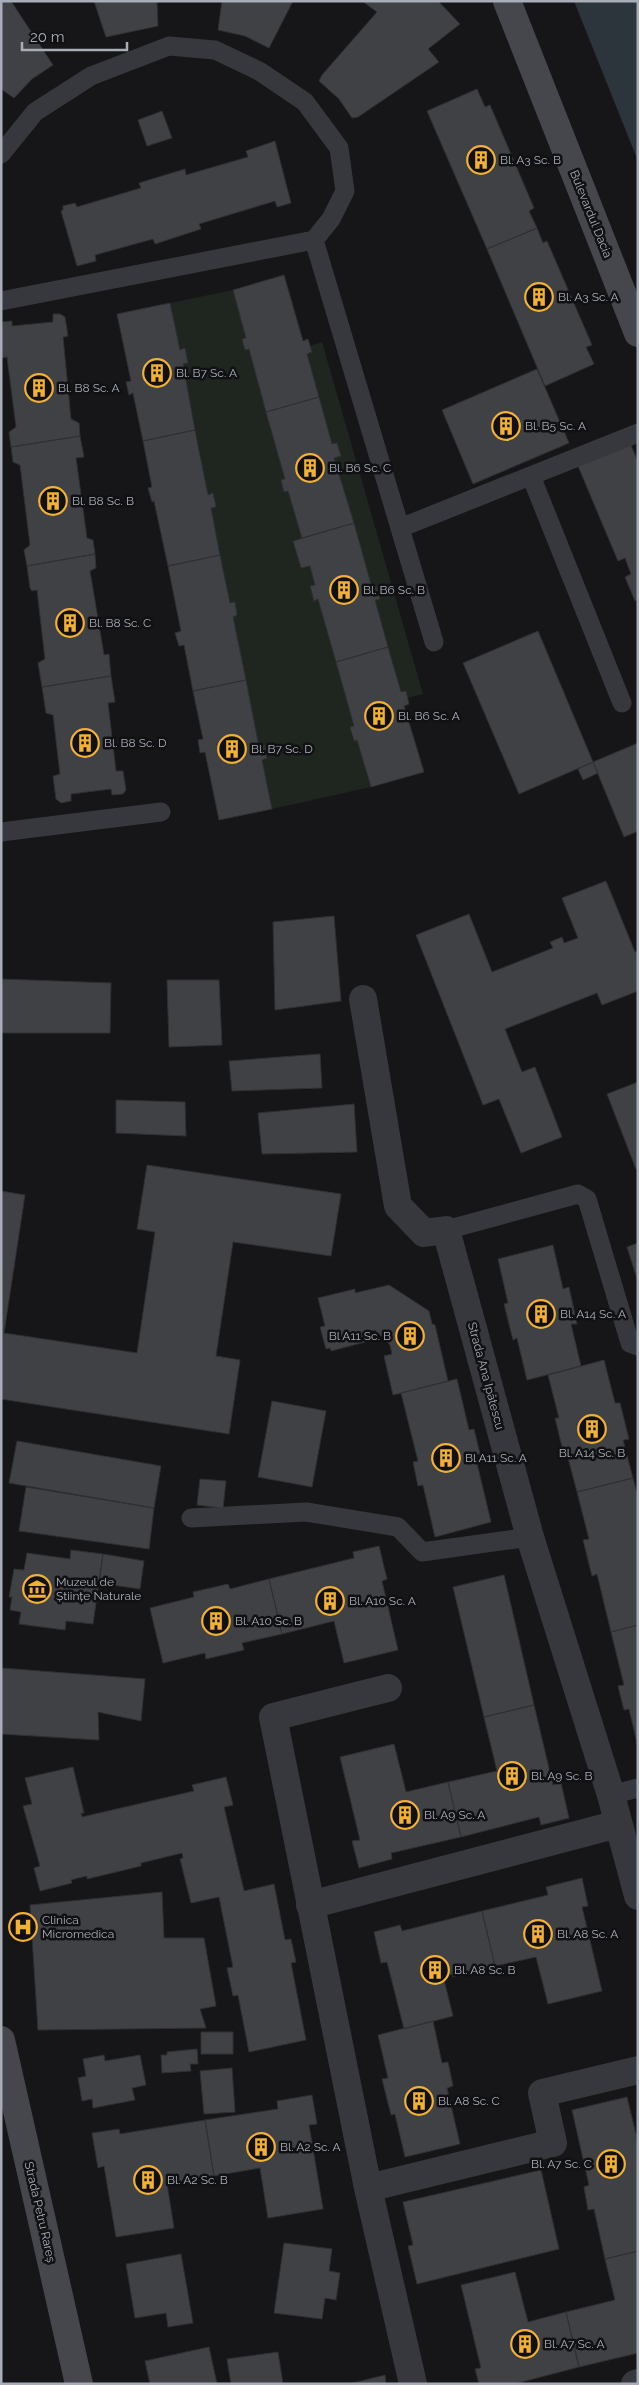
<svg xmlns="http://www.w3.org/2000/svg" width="639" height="2385" viewBox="0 0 639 2385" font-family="Raleway,sans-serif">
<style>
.green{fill:#1e261f}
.water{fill:#2c353c}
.building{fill:#404145;stroke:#303034}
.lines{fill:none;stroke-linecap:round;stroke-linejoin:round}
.service{stroke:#37383d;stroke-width:19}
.minor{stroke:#37383d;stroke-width:28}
.secondary{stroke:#45474d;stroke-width:28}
.labels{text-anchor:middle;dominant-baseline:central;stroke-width:5;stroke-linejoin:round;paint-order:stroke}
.poi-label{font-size:12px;fill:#a8adb8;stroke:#111113;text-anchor:start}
.street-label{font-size:12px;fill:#a8adb8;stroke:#111113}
</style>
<rect width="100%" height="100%" fill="#161618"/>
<!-- green -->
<path class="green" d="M233,290L246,338L242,339L245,350L249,349L285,479L281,480L284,492L288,491L302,538L293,541L301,568L310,566L315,585L310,587L314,600L318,599L354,726L350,727L353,741L357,740L371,787L272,809L262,760L266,758L264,746L259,747L233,617L237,615L235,603H230L211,508L216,507L213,494L208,495L183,364L187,363L184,349L180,350L170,303Z
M322,342L423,694L407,698L401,692L375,600L380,599L376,586L372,588L334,458L341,456L337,443L332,444L307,354L310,346Z"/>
<!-- water -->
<path class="water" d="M574,1H638V161Z"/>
<!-- building -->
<path class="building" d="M1,1H11L53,65L32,79L14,98L1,89Z
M94,1H157L158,26L106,37Z
M222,1H293L269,48L245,36L218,30Z
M362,1H438L460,24L428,49L439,62L358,117L352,118L339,99L319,81L322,75L377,12Z
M477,89L485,107L490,105L534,208L529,211L537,228L487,249L427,111Z
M162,111L172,138L147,146L138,120Z
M275,141L291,203L277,207L275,201L199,224L201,229L155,244L153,239L95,255L96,261L77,266L61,211L63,210V206L75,203L77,207L141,188L139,183L185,169L186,175L248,157L246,151Z
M537,228L543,243L547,241L592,345L586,347L594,364L545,386L487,249Z
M284,275L303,341L308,339L312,352L307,354L319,397L266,412L249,349L245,350L242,339L246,338L233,290Z
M170,303L180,350L185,348L188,363L183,364L195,430L143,441L133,393L129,395L126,382L131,381L117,314Z
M53,314H60L65,317L68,336L63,337L71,419L79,423L80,436L11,447L9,432L16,427L7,357L1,358V322L12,321V326L53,322Z
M537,369L569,443L473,484L442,410Z
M319,397L332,444L337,443L341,456L334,458L354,523L302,538L288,491L284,492L281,480L285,479L266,412Z
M195,430L208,495L213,493L216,507L211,508L220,555L168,566L154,501L152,502L148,488L152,487L143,441Z
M80,436L84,457L76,458L87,538L93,540L95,554L27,566L24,550L30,545L20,465L13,462L11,447Z
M630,443L638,462V599L635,601L625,577L631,574L625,558L618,561L578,466Z
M354,523L372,588L376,586L380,599L375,600L388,647L336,662L318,599L314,601L310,586L315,585L310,566L301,568L293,541Z
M95,554L96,568L90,571L104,655L109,654L111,676L42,687L38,663L45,659L37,590L32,591L30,588L27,566Z
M220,555L230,603L235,602L237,615L233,617L246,680L193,691L184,645L179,646L175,633L181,631L168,566Z
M538,631L593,762L519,794L463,663Z
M388,647L401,692L406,691L409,704L404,706L424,772L371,787L357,740L354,741L350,727L354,726L336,662Z
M111,676L115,702L108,703L116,771H123L126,790L123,794L112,795L111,789L71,794V801L61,803L56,799L53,776L60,774L53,715L46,713L42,687Z
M246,680L259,747L264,745L267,758L262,760L272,809L219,820L205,752L200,753L198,740L203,739L193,691Z
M638,743V831L624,837L593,762Z
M593,762L598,773L583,780L578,769Z
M606,881L635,952L638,951V991L602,1005L597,993L505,1029L522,1072L535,1067L562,1137L521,1153L499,1099L483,1105L416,935L469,914L492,972L553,948L550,942L562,937L564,943L578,938L562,898Z
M334,916L341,1001L275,1010L273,922Z
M1,979L111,983L110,1033H1Z
M167,980H219L222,1045L169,1047Z
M320,1054L322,1088L232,1091L229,1061Z
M638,1082V1168L636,1169L607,1094Z
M116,1100L185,1102L186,1136L116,1133Z
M354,1104L357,1152L262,1154L258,1113Z
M147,1165L341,1194L331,1256L233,1242L216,1356L240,1360L229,1434L1,1399V1191L25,1195L4,1333L137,1353L155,1232L137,1229Z
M638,1243V1282L627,1247Z
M553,1245L563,1289L569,1287L577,1324H571L581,1366L527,1380L517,1338L513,1340L504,1304L508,1303L498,1259Z
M389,1285L429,1311L432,1324L435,1325L448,1381L393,1395L384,1356L392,1354L390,1345L375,1330L366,1332L369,1341L331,1351L330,1348L326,1349L320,1327L325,1326L318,1298L355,1289V1293Z
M604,1360L615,1403H620L629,1439L623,1440L633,1478L577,1492L567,1454L564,1455L555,1418H559L548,1375Z
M457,1379L469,1430L474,1429L480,1454L475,1455L491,1522L435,1537L423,1485L418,1486L413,1462L418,1461L401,1393Z
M272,1401L326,1411L312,1487L258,1477Z
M17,1441L161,1466L154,1508L9,1483Z
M633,1478L638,1497V1625L611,1632L597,1574L592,1576L583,1540L589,1539L577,1492Z
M200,1479L226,1481L223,1508L197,1505Z
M26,1487L154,1508L149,1549L19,1531Z
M379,1546L387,1579L382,1581L398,1650L344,1663L334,1621L282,1634L269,1579L354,1558L353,1552Z
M71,1550L103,1554L93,1624L66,1621L65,1630L19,1624L21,1612L10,1610L12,1597H9L14,1569L24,1570L27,1553L70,1559Z
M103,1554L144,1561L140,1589L99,1583Z
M504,1575L534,1705L484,1717L453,1587Z
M269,1579L282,1634L242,1643L244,1650L206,1659L205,1653L163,1663L150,1608L194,1597L193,1592L228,1584L230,1589Z
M638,1625V1747L629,1709L624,1710L618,1686L624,1685L611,1632Z
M1,1668L145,1679L141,1721L98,1712L99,1740L1,1734Z
M534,1705L553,1785L561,1783L569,1818L541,1825L539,1817L461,1837L448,1782L497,1771L484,1717Z
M394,1744L406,1792L448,1782L461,1837L391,1853L392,1859L359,1868L352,1841L360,1840L340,1757Z
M73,1767L84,1813H81L82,1817L194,1791L192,1785L226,1777L233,1805L224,1807L244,1891L274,1884L285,1940L291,1939L296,1962L291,1963L306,2040L249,2052L238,1995L233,1996L227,1968L233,1967L219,1897L191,1903L180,1859L183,1858L182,1853L141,1863V1866L87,1879V1876L78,1878L71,1880L72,1883L40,1891L34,1868L40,1866L23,1806L32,1804L25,1778Z
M582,1878L588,1906L582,1907L602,1991L548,2004L536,1957L495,1966L482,1911L548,1895L546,1887Z
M162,1892L164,1938H204L216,2006L200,2009L206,2028L38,2030L30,1905Z
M482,1911L495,1966L453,1977L452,1974L443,1976L453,2016L404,2029L387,1962L381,1963L374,1932L400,1925L402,1931Z
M433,2021L442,2063L448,2062L453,2086L447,2088L460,2144L405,2157L395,2114L391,2115L382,2079L388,2078L378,2035Z
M201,2032H233V2054H201Z
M197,2049L198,2064H190L191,2071L162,2073L161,2055H167V2052Z
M104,2055L105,2061L140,2055L146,2085L132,2088L135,2100L93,2108L92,2099L82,2101L78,2078L86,2076L83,2059Z
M232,2068L235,2112L204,2114L200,2071Z
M312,2095L317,2124L309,2125L323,2209L268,2218L260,2168L214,2176L205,2120L278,2109L277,2101Z
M627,2097L638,2143V2251L605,2259L594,2209L588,2210L584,2187L589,2185L572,2110Z
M205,2120L214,2176L167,2184L174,2228L116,2237L104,2166L98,2168L92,2133L119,2129L120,2134Z
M541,2170L559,2249L417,2284L408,2246L413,2245L403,2202Z
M284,2243L332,2249L329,2271L340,2273L336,2300L325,2298L322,2319L274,2313Z
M638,2251V2353L579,2367L566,2312L615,2300L605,2259Z
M181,2254L193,2323L168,2327L166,2313L135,2318L126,2264Z
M515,2272L528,2322L566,2312L579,2367L514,2384H479L475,2369L481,2368L461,2285Z
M209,2347L217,2384H150L145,2361Z
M278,2352L283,2384H231L227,2359Z
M385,2375L386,2384H349Z"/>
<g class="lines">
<!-- service -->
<path class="service" d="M1,154L35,112L91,76L169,46L215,50L259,71L305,102L339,148L345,191L331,219L314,240L1,301
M314,240L434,642
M531,476L622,703
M400,528L638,433
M1,832L161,812
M446,1230L578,1194L587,1199L630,1343L638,1346
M191,1518L306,1512L398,1527L422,1552L530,1537
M611,1795L638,1788"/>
<!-- minor -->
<path class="minor" d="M363,999L398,1206L424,1233L446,1230L530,1537L611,1795L638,1896
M310,1905L618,1824
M368,2188L273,1717L388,1688
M413,2384L368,2188L553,2143L542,2093L638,2070
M635,2384L638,2383"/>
<!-- secondary -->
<path class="secondary" d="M507,1L638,333
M1,2040L79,2384"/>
</g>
<!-- icons -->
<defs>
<symbol id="building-ring" viewBox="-11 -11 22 22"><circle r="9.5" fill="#111113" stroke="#f2b134" stroke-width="1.5"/><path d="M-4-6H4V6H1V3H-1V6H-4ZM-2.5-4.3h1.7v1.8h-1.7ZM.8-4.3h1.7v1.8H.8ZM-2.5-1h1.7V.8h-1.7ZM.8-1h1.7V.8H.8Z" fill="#f2b134"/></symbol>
<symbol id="museum-ring" viewBox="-11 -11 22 22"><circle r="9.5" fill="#111113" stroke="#f2b134" stroke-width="1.5"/><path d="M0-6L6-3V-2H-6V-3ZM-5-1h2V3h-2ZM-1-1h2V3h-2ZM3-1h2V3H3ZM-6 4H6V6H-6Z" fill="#f2b134"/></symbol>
<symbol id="hospital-ring" viewBox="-11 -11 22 22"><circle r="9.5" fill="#111113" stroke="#f2b134" stroke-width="1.5"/><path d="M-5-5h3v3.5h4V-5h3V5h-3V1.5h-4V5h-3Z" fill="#f2b134"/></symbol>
</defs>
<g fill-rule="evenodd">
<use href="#building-ring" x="465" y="144" width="32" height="32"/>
<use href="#building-ring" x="523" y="281" width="32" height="32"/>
<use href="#building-ring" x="141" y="357" width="32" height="32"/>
<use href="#building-ring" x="23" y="372" width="32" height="32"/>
<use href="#building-ring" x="490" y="410" width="32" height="32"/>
<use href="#building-ring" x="294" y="452" width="32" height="32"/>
<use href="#building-ring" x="37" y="485" width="32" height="32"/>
<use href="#building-ring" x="328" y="574" width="32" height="32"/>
<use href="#building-ring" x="54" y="607" width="32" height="32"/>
<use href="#building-ring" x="363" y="700" width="32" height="32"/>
<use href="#building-ring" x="69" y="727" width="32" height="32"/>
<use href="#building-ring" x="216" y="733" width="32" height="32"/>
<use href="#building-ring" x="525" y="1298" width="32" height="32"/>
<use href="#building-ring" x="394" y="1320" width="32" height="32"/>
<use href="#building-ring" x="576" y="1413" width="32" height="32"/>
<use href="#building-ring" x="430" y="1442" width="32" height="32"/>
<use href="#museum-ring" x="21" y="1573" width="32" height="32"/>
<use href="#building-ring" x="314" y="1585" width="32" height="32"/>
<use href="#building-ring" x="200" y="1605" width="32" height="32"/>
<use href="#building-ring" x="496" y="1760" width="32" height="32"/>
<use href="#building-ring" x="389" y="1799" width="32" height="32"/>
<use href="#hospital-ring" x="7" y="1911" width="32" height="32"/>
<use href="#building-ring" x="522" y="1918" width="32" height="32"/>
<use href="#building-ring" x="419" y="1954" width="32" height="32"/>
<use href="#building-ring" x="403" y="2085" width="32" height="32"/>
<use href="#building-ring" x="245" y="2131" width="32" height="32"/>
<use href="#building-ring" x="595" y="2148" width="32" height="32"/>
<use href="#building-ring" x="132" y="2164" width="32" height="32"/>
<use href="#building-ring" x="509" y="2328" width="32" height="32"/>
</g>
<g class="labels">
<!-- poi labels -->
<g class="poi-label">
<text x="500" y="160">Bl. A3 Sc. B</text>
<text x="558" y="297">Bl. A3 Sc. A</text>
<text x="176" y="373">Bl. B7 Sc. A</text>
<text x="58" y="388">Bl. B8 Sc. A</text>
<text x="525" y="426">Bl. B5 Sc. A</text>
<text x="329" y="468">Bl. B6 Sc. C</text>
<text x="72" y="501">Bl. B8 Sc. B</text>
<text x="363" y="590">Bl. B6 Sc. B</text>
<text x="89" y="623">Bl. B8 Sc. C</text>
<text x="398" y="716">Bl. B6 Sc. A</text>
<text x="104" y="743">Bl. B8 Sc. D</text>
<text x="251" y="749">Bl. B7 Sc. D</text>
<text x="560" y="1314">Bl. A14 Sc. A</text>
<text x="391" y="1336" text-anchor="end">Bl A11 Sc. B</text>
<text x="592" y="1453" text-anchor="middle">Bl. A14 Sc. B</text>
<text x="465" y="1458">Bl A11 Sc. A</text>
<text x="56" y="1582">Muzeul de<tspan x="56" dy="14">Științe Naturale</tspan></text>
<text x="349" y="1601">Bl. A10 Sc. A</text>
<text x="235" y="1621">Bl. A10 Sc. B</text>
<text x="531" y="1776">Bl. A9 Sc. B</text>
<text x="424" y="1815">Bl. A9 Sc. A</text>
<text x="42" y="1920">Clinica<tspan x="42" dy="14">Micromedica</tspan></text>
<text x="557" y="1934">Bl. A8 Sc. A</text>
<text x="454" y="1970">Bl. A8 Sc. B</text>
<text x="438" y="2101">Bl. A8 Sc. C</text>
<text x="280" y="2147">Bl. A2 Sc. A</text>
<text x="592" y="2164" text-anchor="end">Bl. A7 Sc. C</text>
<text x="167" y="2180">Bl. A2 Sc. B</text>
<text x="544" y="2344">Bl. A7 Sc. A</text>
</g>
<!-- street labels -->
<g class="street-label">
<text transform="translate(591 214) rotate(68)">Bulevardul Dacia</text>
<text transform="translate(486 1376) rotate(75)">Strada Ana Ipătescu</text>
<text transform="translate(40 2212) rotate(77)">Strada Petru Rareș</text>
</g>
</g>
<!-- border -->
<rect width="639" height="2385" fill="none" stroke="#a8adb8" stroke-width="5"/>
<!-- scale -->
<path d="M22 42v8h105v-8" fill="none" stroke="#a8adb8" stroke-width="2.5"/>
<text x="30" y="42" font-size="15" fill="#a8adb8" stroke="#111113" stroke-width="4" paint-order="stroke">20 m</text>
</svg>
